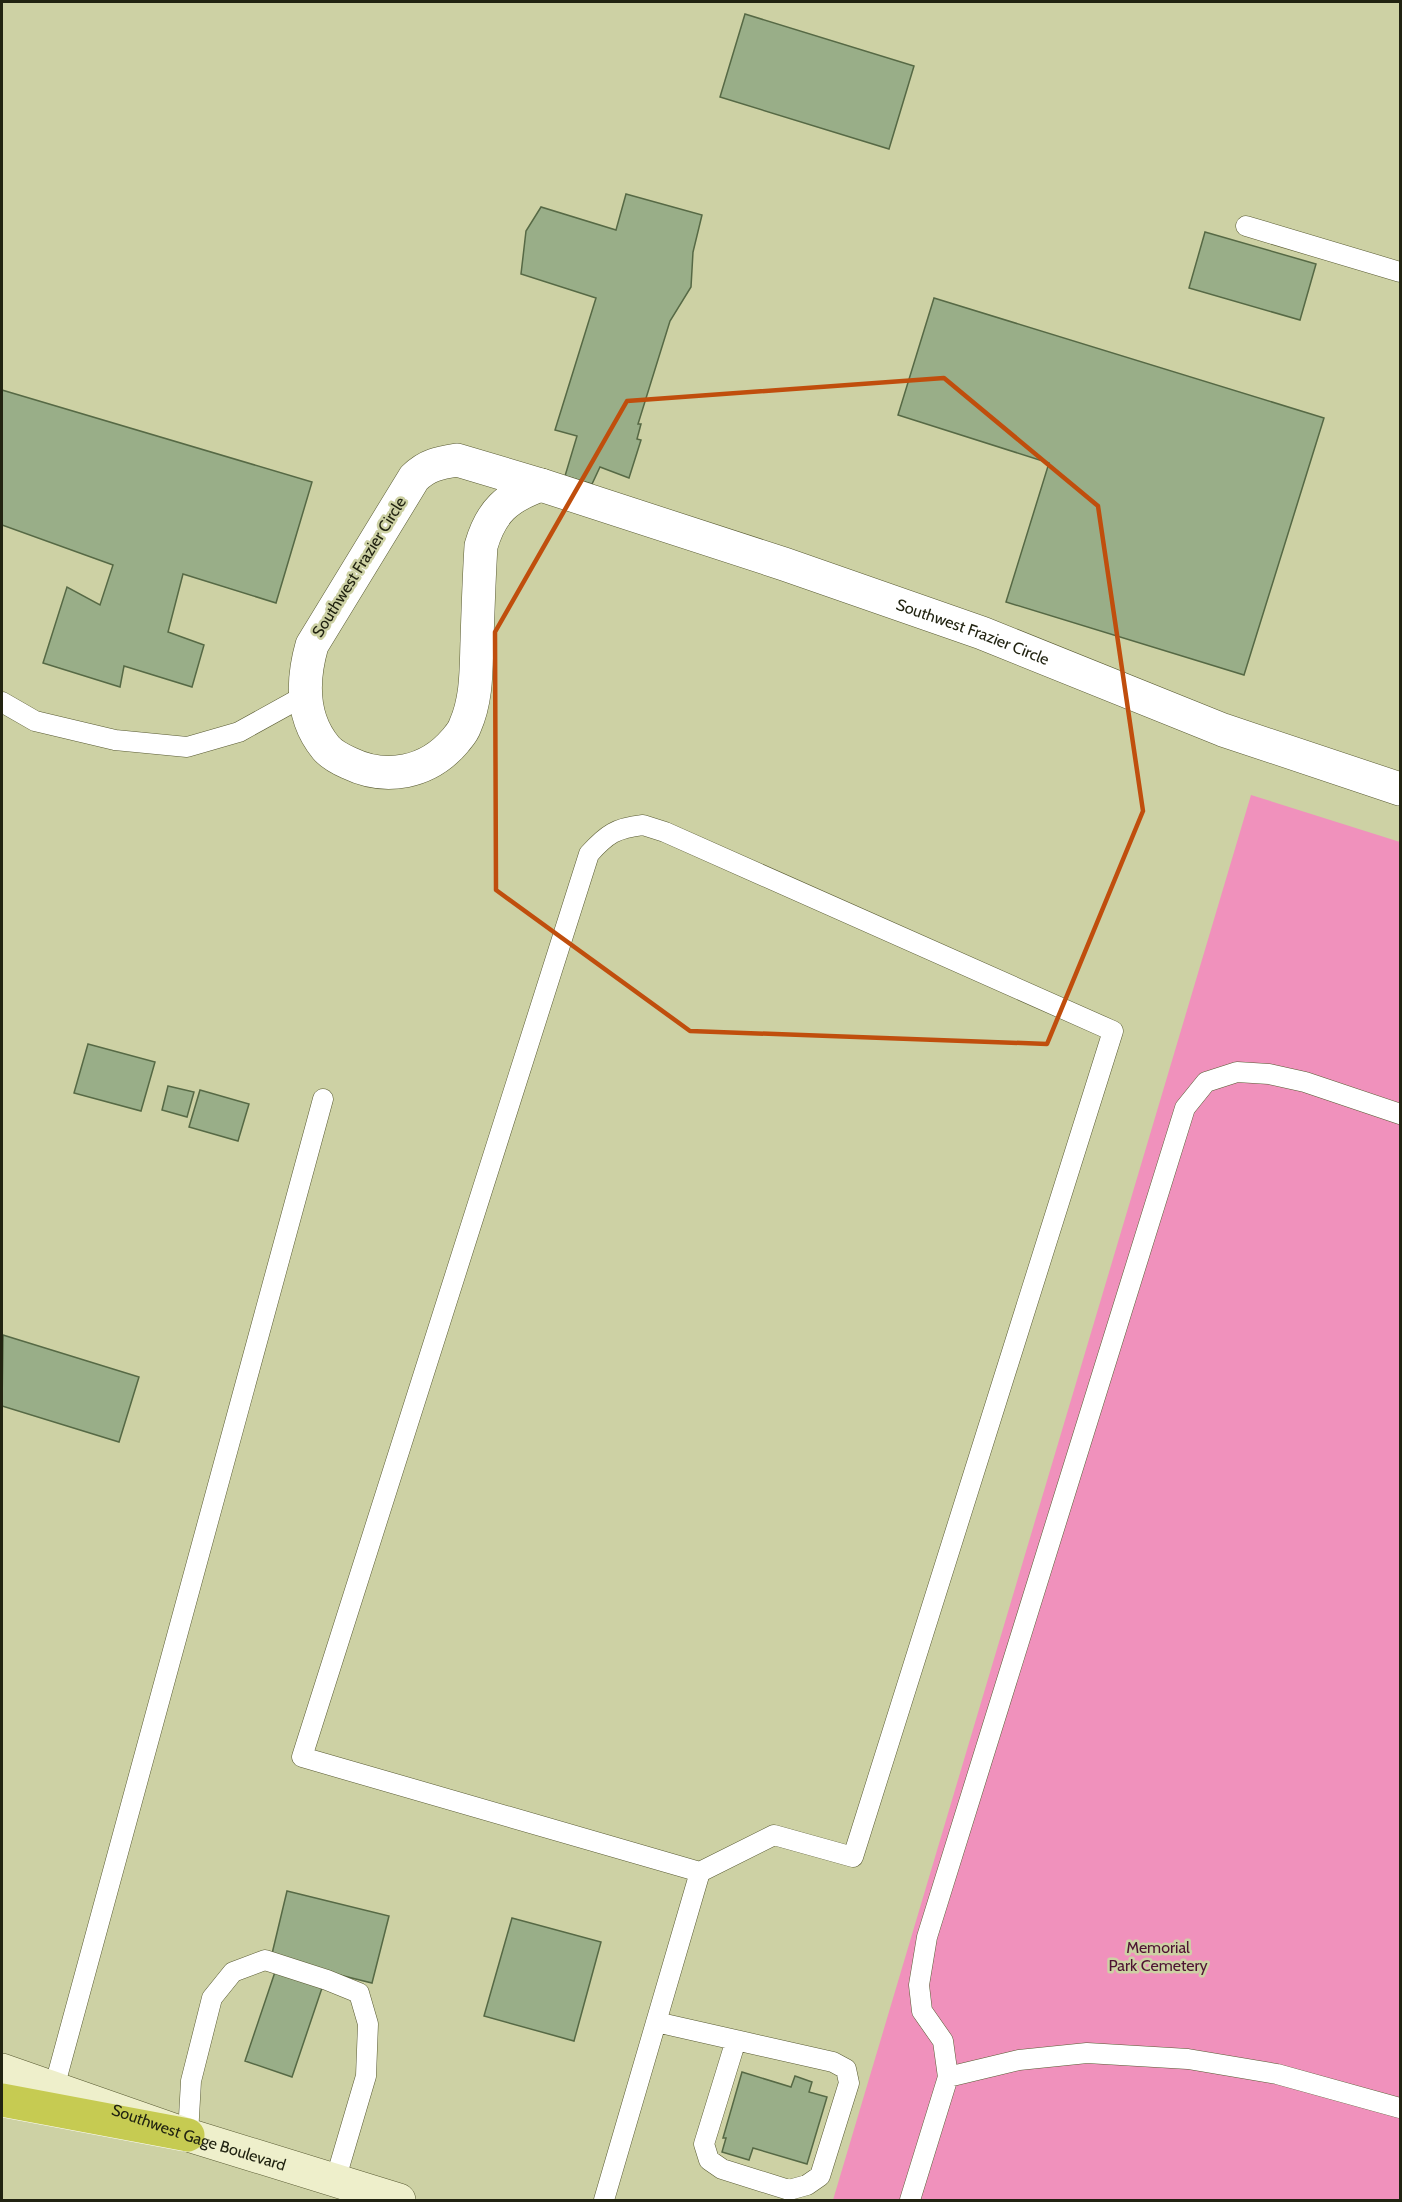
<svg xmlns="http://www.w3.org/2000/svg" width="1402" height="2202" viewBox="0 0 1402 2202" font-family="Cabin,sans-serif">
<style>
.green{fill:#f091bc}
.building{fill:#99ae88;stroke:#566945;stroke-width:1.5}
.lines{fill:none;stroke-linecap:round;stroke-linejoin:round}
.lane-casing{stroke:#595b33;stroke-width:21}
.street-casing{stroke:#595b33;stroke-width:34}
.secondary-casing{stroke:#595b33;stroke-width:34}
.highway-casing{stroke:#fff;stroke-width:34}
.lane{stroke:#fff;stroke-width:20}
.street{stroke:#fff;stroke-width:33}
.secondary{stroke:#eeefcb;stroke-width:33}
.highway{stroke:#c6cb52;stroke-width:33}
.marked{fill:none;stroke:#c04e0d;stroke-width:4.5;stroke-linejoin:round}
.labels{text-anchor:middle;dominant-baseline:central;stroke-width:5;stroke-linejoin:round;paint-order:stroke}
.street-label{font-size:16px;fill:#212311;stroke:#cdd1a4}
.park-label{font-size:16px;fill:#4e1232;stroke:#cdd1a4}
</style>
<rect width="100%" height="100%" fill="#cdd1a4"/>
<!-- green -->
<path class="green" d="M1251,795L1400,842V2200H833Z"/>
<!-- building -->
<path class="building" d="M745,14L914,66L889,149L720,97Z
M626,194L702,215L693,252L691,287L670,321L638,424H641L637,439L641,440L629,478L600,467L592,484L565,476L577,436L555,430L596,298L521,274L526,231L541,207L616,230Z
M1205,232L1316,264L1300,320L1189,288Z
M934,298L1324,418L1244,675L1006,602L1049,463L898,415Z
M2,390L312,482L276,603L183,574L168,632L204,645L192,687L124,666L120,687L43,663L67,587L100,605L113,565L2,525Z
M88,1044L155,1062L141,1111L74,1093Z
M168,1086L194,1092L187,1117L162,1110Z
M200,1090L249,1104L238,1141L189,1127Z
M3,1335L139,1377L119,1442L2,1406Z
M287,1891L389,1916L372,1983L271,1958Z
M512,1918L601,1942L574,2041L484,2016Z
M275,1972L322,1988L292,2077L245,2061Z
M742,2072L791,2087L795,2076L812,2082L809,2092L827,2097L807,2164L753,2148L749,2160L722,2152L726,2138H723Z"/>
<g class="lines">
<defs>
<path id="lane" d="M1246,226L1400,272
M2,702L35,721L115,740L187,747L239,732L304,696
M643,825L665,832L1113,1031L853,1857L774,1835L700,1872L302,1757L589,854C607,834 616,828 643,825Z
M656,2022L833,2062L846,2069L849,2083L820,2176L807,2185L789,2190L722,2169L709,2160L704,2144L736,2040
M948,2077L943,2041L922,2011L919,1985L927,1937L1185,1108L1206,1082L1237,1072L1269,1074L1305,1082L1400,1114
M54,2088L323,1099
M188,2135L191,2081L212,1998L233,1972L265,1960L327,1980L359,1993L368,2024L366,2076L335,2181
M604,2200L700,1872
M910,2200L948,2077L1019,2060L1087,2053L1188,2059L1277,2074L1400,2108"/>
<g id="street">
<path d="M457,460L541,485C507,497 491,511 481,546C479,578 478,609 477,641C476,670 477,699 465,726C463,732 459,736 455,741C428,773 386,781 349,763C340,759 332,755 326,748C301,718 302,680 312,645L414,478C427,465 439,463 457,460Z"/>
<path id="s1" d="M541,485L784,564L982,633L1223,730L1400,789"/>
</g>
<g id="secondary">
<path id="s2" d="M2,2070L188,2135L399,2200"/>
</g>
<path id="highway" d="M2,2100L188,2135"/>
</defs>
<!-- lane casing -->
<use href="#lane" class="lane-casing"/>
<!-- street casing -->
<use href="#street" class="street-casing"/>
<!-- secondary casing -->
<use href="#secondary" class="secondary-casing"/>
<!-- highway casing -->
<use href="#highway" class="highway-casing"/>
<!-- lane -->
<use href="#lane" class="lane"/>
<!-- street -->
<use href="#street" class="street"/>
<!-- secondary -->
<use href="#secondary" class="secondary"/>
<!-- highway -->
<use href="#highway" class="highway"/>
</g>
<!-- marked area -->
<path class="marked" d="M944,378L1098,506L1143,811L1047,1044L690,1031L496,890L495,632L627,401Z"/>
<g class="labels">
<!-- street labels -->
<g class="street-label">
<text transform="translate(359 567) rotate(-58)">Southwest Frazier Circle</text>
<text stroke="none"><textPath href="#s1" startOffset="456">Southwest Frazier Circle</textPath></text>
<text stroke="none"><textPath href="#s2" startOffset="208">Southwest Gage Boulevard</textPath></text>
</g>
<!-- park labels -->
<g class="park-label">
<text x="1158" y="1947">Memorial<tspan x="1158" dy="18">Park Cemetery</tspan></text>
</g>
</g>
<!-- border -->
<rect width="1402" height="2202" fill="none" stroke="#212311" stroke-width="6"/>
</svg>
